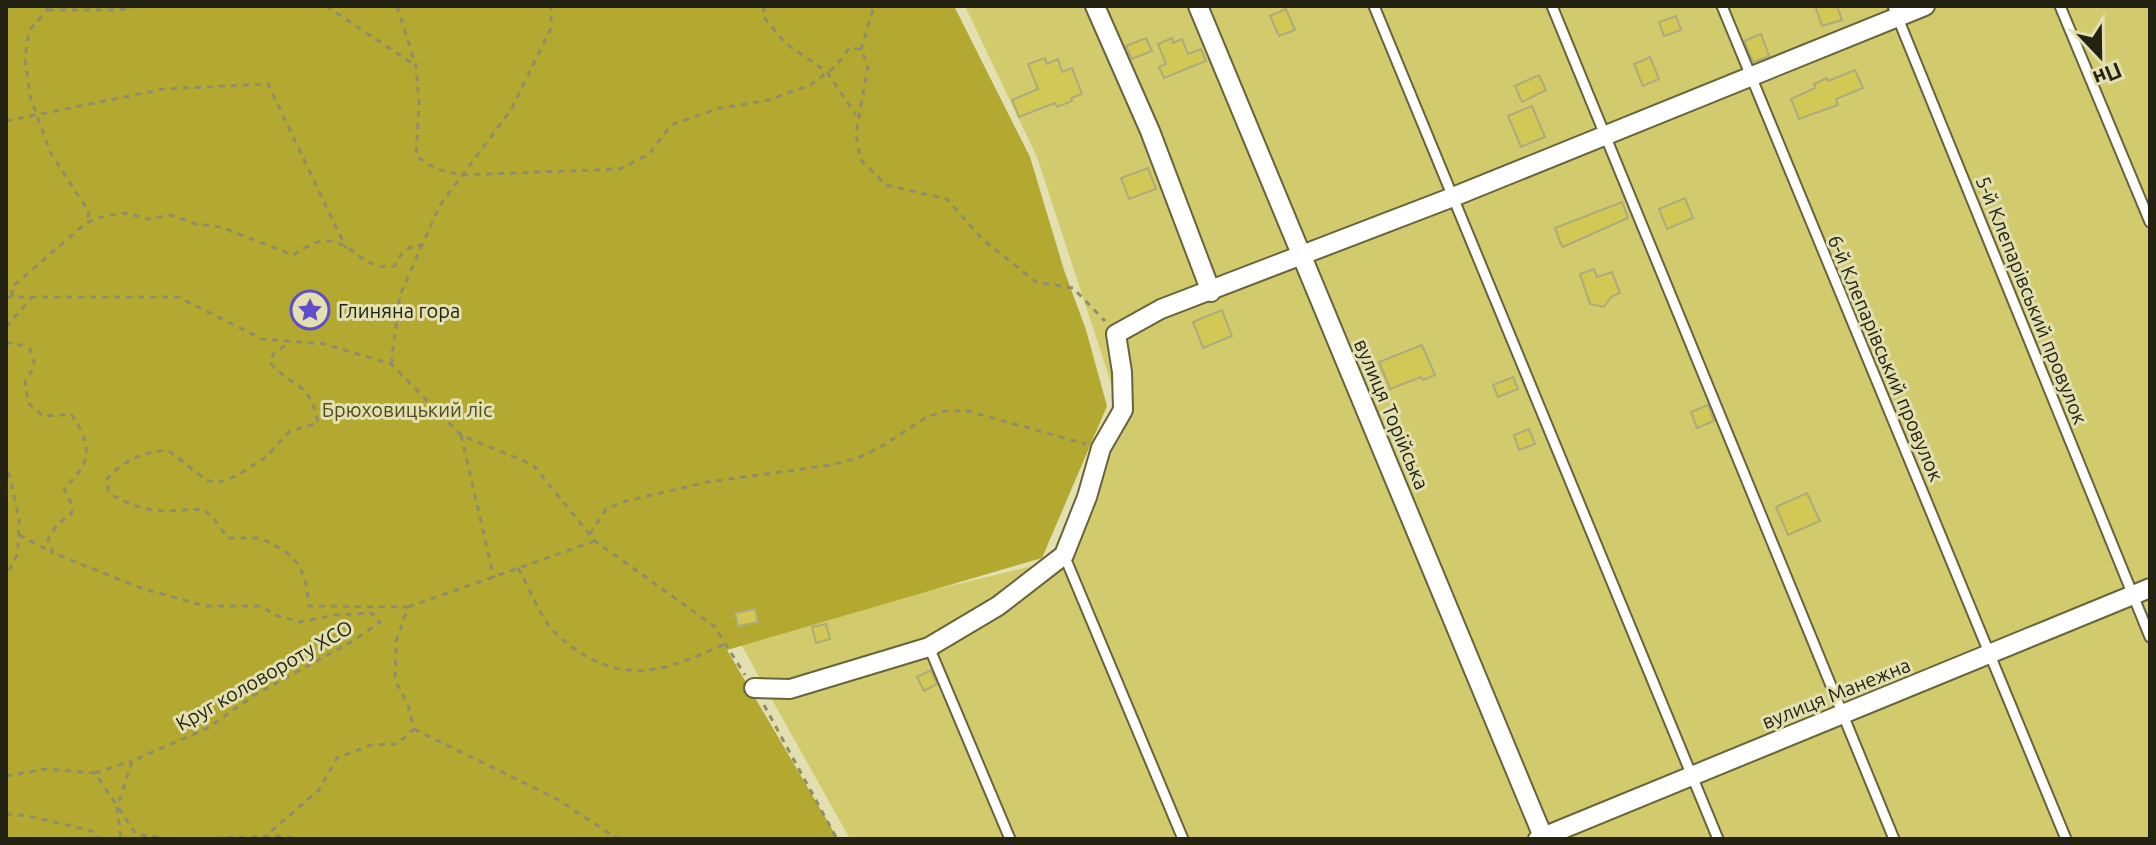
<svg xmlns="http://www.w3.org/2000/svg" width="2156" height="845" viewBox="0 0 2156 845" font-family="Ubuntu,sans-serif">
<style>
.green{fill:#d2cb6e}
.forest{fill:#b3a931}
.building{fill:#d2c855;stroke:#adaa7d;stroke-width:2}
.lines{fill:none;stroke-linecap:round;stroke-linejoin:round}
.lane-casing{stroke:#67643a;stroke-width:13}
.street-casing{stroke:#67643a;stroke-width:22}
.path{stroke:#8f8d6a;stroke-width:3;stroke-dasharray:6 6;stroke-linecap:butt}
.lane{stroke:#fff;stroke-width:9}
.street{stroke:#fff;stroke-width:18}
.labels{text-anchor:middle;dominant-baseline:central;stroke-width:6;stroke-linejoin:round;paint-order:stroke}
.street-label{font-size:20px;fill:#242311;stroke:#e2dfb0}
.poi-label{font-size:20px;fill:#242311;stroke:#e2dfb0;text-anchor:start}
.park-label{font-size:20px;fill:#504c1d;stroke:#e2dfb0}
</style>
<rect width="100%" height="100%" fill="#e2dfb0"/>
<!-- green -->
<path class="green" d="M965,6H2150V839H850L737,637L1049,562L1116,398L1037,157Z"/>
<!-- forest -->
<path class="forest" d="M6,6H954L1030,157L1064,270L1086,330L1107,406L1042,558L727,650L838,839H6Z"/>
<!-- building -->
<path class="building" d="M1815,6H1837L1842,20L1822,26Z
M1286,9L1295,30L1279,36L1270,16Z
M1676,16L1681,30L1664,36L1659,22Z
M1761,34L1769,56L1753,62L1744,41Z
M1146,38L1152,51L1132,59L1126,46Z
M1172,38L1173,43L1182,39L1188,54L1201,49L1206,61L1164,78L1159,67L1166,64L1158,44Z
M1650,57L1659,79L1643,86L1634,64Z
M1045,58L1047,64L1058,59L1062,72L1072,68L1082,94L1071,98L1072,101L1057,107L1055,103L1019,117L1012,100L1038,89L1028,64Z
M1855,70L1863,88L1836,99L1838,105L1799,119L1791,99L1815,88L1814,84L1827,78L1828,81Z
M1539,75L1546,90L1522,102L1515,86Z
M1532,106L1545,137L1521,147L1508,116Z
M1148,168L1156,189L1129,199L1121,178Z
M1685,198L1693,218L1667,229L1659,209Z
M1622,202L1628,218L1563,247L1561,244L1555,228Z
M1594,269L1597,277L1612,272L1620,293L1611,297L1604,307L1590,304L1580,274Z
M1222,310L1232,336L1203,348L1193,322Z
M1422,345L1435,375L1423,380L1421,377L1390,389L1379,362Z
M1513,377L1518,389L1498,397L1493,385Z
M1708,405L1714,421L1697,428L1691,412Z
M1529,429L1535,444L1519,450L1514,435Z
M1807,493L1820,521L1788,535L1776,507Z
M755,609L758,622L738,626L735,613Z
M826,624L830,639L816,643L812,627Z
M931,670L937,684L924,691L917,677Z"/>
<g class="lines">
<defs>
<path id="lane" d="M1374,6L1718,839
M1552,6L1894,839
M1722,6L2066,839
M1893,6L2150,637
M2060,6L2150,222
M1064,555L1183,839
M929,647L1010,839"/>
<path id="street" d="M1095,6L1150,131L1211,292
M1198,6L1544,839
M754,688L790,689L929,647L998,606L1064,555L1087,497L1101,448L1123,410L1122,372L1116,334L1161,309L1453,197L1925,6
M1538,839L2150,588"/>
</defs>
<!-- lane casing -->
<use href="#lane" class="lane-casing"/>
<!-- street casing -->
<use href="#street" class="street-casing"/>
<!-- path -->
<path class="path" d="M48,6L47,10L29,31L25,58L30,96L50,152L89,212L86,223
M326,6L416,66
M397,6L416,66L419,103L416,156L436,169L462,175L620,169L649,154L671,125L716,109L769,100L810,85L835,67L850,47L861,50L868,66L856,133L860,159L886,185L947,199L982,239L1036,282L1073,288L1105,321
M764,6L763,16L785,43L827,72L856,115
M48,10H120L139,6
M861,50L874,6
M6,121L164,89L268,84L346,248
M12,296V287L86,223L105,216L125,213L149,219L170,215L196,224L221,227L293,255C304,249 316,239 330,241C356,245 363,271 395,266C401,252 407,246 422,245
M6,297H178L262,339L325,344L391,364L461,435L533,465L595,541L714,626L745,675
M6,327L33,296
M6,344L13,342L30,349L35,366L25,381L28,403L43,416L71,414C92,445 93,462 64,488L71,503L72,513L57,525L48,539L53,553L141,588L205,606H261L275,615L300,622L335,615L372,613L380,622L353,641L255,695L206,729L132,761L117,808L121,839
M391,364L400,295L440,205L511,110L551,28V6
M461,435L494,578
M6,460L19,519L18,553L6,576
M590,534L606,509L626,501L708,482L831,465L860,457L882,446L927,417L944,411H968L1086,444
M19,535L53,553
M518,568C528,586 536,606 547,623C554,634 568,644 579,652C633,686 672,667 725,644
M408,607L595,541
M764,705L837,839
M414,729L557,799L618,839
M95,773L132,761
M6,776L46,769L95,773L136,834L168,839
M6,814L29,816L96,832L97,839
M191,839L279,836L301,839
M262,839L319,790L337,758L371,745L397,744L414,729L408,705L395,680L396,642L408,607L309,606L306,583L299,565L284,550L260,538H228L213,518L203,509C162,511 146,515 109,493L106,480C124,460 142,452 168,450L206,480L217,483L236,476L266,457L290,431L318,423C311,382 293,388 270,363L274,353L290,342"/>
<!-- lane -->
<use href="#lane" class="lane"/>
<!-- street -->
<use href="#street" class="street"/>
</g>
<!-- icons -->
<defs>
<symbol id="sight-ring" viewBox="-11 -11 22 22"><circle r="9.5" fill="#e2dfb0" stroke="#5f4ec7" stroke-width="1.5"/><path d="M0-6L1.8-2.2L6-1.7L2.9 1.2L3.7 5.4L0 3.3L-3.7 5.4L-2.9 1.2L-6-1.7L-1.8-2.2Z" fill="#5f4ec7"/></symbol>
</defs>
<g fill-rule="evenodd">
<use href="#sight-ring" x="288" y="288" width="44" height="44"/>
</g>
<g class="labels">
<!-- street labels -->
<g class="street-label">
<text transform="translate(2032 300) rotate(68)">5-й Клепарівський провулок</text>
<text transform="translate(1886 358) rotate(67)">6-й Клепарівський провулок</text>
<text transform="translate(1392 414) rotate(67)">вулиця Торійська</text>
<text transform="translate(264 675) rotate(-30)">Круг коловороту ХСО</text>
<text transform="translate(1836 693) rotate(-22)">вулиця Манежна</text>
</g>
<!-- poi labels -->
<g class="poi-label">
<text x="338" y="310">Глиняна гора</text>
</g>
<!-- park labels -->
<g class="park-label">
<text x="407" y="409">Брюховицький ліс</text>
</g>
</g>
<!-- border -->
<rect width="2156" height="845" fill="none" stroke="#242311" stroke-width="16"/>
<!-- north arrow -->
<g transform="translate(2100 56) rotate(158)" stroke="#e2dfb0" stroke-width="6" paint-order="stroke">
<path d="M0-6L14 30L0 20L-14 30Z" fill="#242311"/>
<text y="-12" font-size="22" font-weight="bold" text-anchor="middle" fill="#242311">Пн</text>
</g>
</svg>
